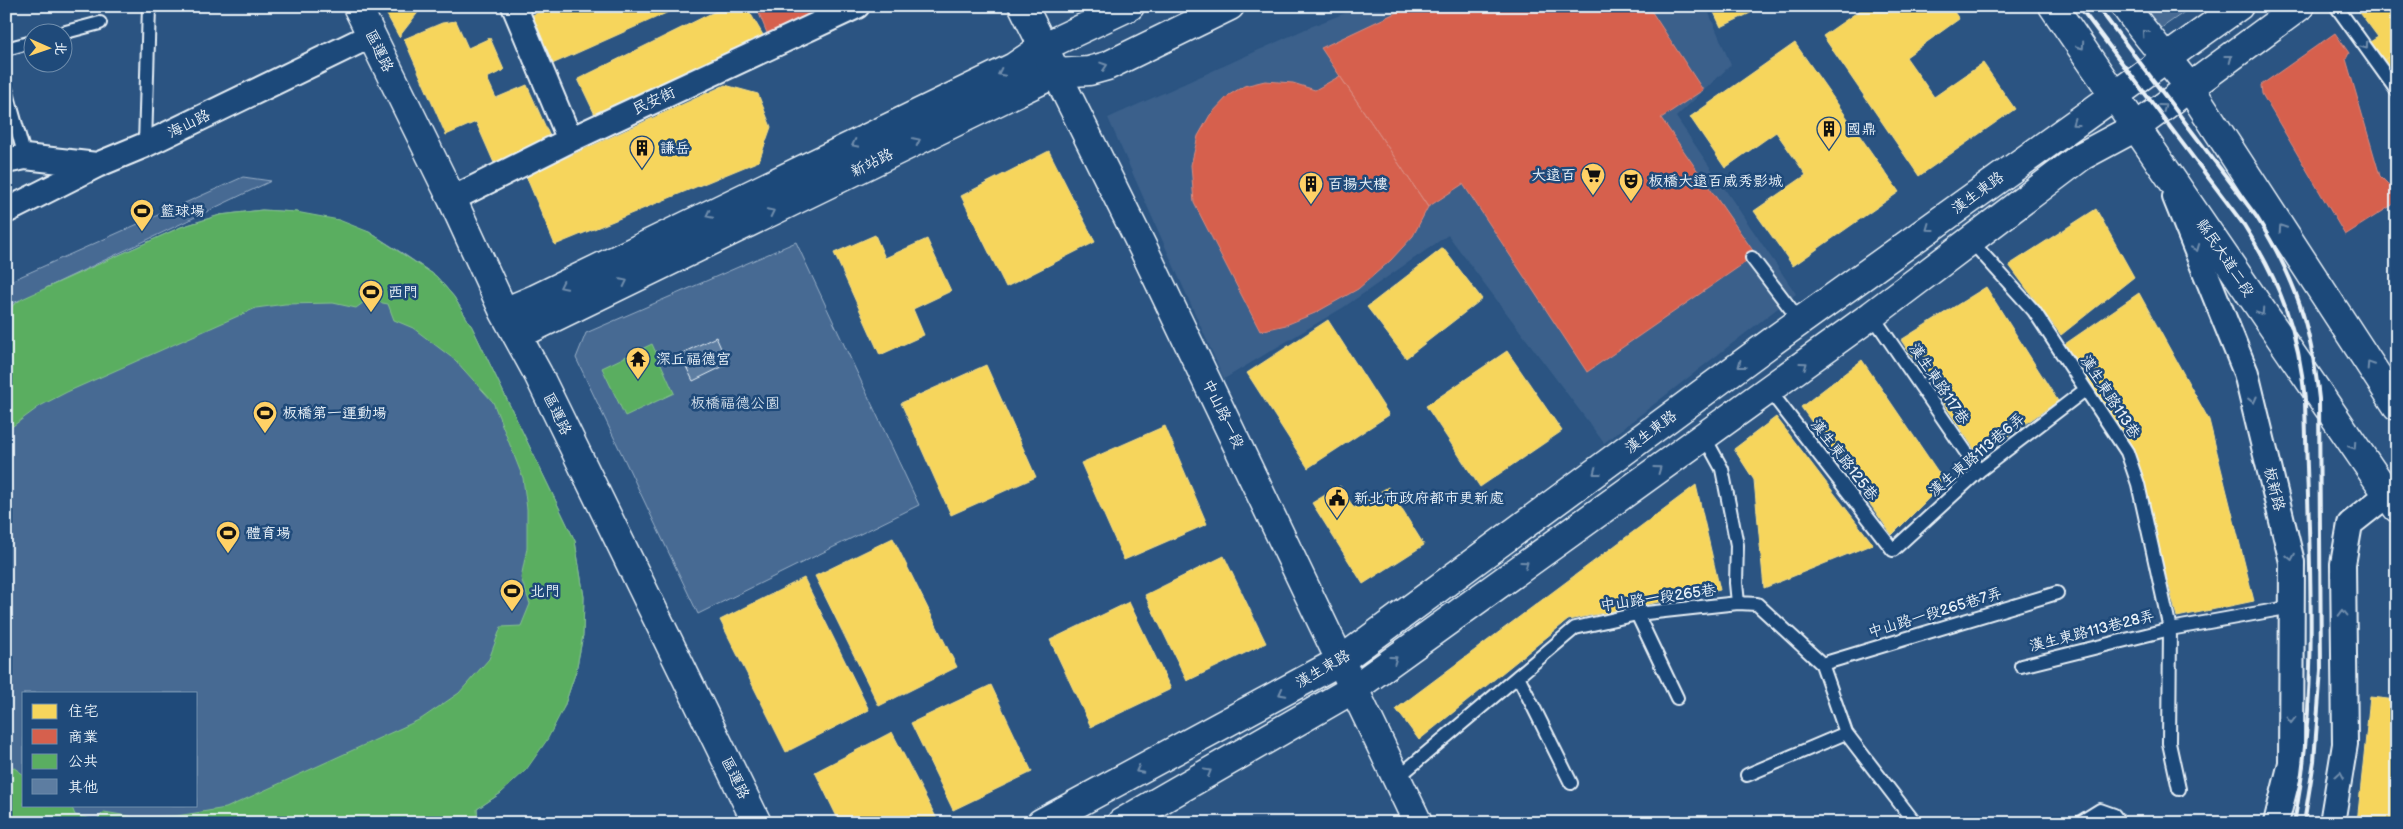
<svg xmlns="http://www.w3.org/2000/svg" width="2403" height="829" viewBox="0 0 2403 829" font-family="'Balsamiq Sans','LXGW WenKai TC',sans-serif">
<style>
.built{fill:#3a608b}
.green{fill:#476b93;stroke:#98aec6;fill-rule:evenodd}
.homes{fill:#f6d55c;stroke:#f2dd8b}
.shops{fill:#d6604d;stroke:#db8c80}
.public{fill:#5aae61;stroke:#85c28e}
.building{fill:#5d7da1;stroke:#e8f1f8}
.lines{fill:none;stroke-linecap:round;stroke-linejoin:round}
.service-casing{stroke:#e8f1f8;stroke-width:16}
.minor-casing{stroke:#e8f1f8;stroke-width:28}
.tertiary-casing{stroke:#e8f1f8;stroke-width:31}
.secondary-casing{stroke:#e8f1f8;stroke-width:31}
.service{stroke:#1f4a7a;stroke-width:12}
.minor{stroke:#1f4a7a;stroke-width:24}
.tertiary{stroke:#1f4a7a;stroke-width:28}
.secondary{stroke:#1f4a7a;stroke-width:28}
.rail{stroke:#e8f1f8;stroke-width:4}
.oneway{stroke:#6f8dac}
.labels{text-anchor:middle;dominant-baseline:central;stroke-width:5;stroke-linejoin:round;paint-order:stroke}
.street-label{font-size:15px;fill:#e8f1f8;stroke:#1f4a7a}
.poi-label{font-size:15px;fill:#e8f1f8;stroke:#1f4a7a;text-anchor:start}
.park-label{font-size:15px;fill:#d0dde9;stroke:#1f4a7a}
</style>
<rect width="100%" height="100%" fill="#2b5482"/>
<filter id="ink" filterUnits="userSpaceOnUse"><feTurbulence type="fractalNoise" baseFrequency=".02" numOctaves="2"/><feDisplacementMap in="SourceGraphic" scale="10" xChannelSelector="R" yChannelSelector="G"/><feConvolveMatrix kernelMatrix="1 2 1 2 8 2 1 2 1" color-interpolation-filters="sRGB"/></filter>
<g filter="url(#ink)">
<!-- built -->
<path class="built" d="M1363,6H1706L1731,65L1676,117L1796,294L1604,443L1448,235L1344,307L1224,379L1108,118L1310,27Z"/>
<!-- green -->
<path class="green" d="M2144,6H2193L2160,29Z
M243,177L271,181L46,288L181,227L220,215L262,210L296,212L369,232L402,253L436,276L454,297L472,327L575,541L584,597L583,635L576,671L564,707L501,793L477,809L478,823H14L6,814V310L20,300L6,306V283ZM24,693H196V805H24Z
M796,242L919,505L698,614L576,358L586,333Z"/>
<!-- homes -->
<path class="homes" d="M391,6H423L399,37L386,13Z
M552,6H682L550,65L528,17Z
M726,6H746L766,40L598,121L578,79Z
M1711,6H1765L1721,27Z
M1866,6H1950L1959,19L1906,57L1934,97L1983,63L2015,109L1919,176L1823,36Z
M2355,6H2397V51L2384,60L2370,42L2378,37Z
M456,21L468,48L490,38L504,70L487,78L496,98L527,85L551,139L494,163L476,122L446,135L404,39L442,23Z
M1795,43L1899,192L1793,266L1754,211L1806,175L1776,132L1725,168L1690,117Z
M2397,51V78L2384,60Z
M725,85L758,94L771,127L759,161L555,245L526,176Z
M1049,151L1095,242L1006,287L961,196Z
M2096,209L2134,277L2061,335L2009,265Z
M875,235L885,258L927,239L951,291L913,309L924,335L880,355L834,253Z
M1443,248L1482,299L1406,358L1367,307Z
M1986,287L2058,401L1979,456L1901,340Z
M2139,293L2209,420L2254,601L2177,617L2134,449L2065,344Z
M1328,320L1389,415L1308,468L1247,373Z
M1507,351L1562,431L1480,487L1426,406Z
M1862,360L1945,482L1892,535L1801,407Z
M986,365L1036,477L951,515L901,403Z
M1776,417L1873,544L1764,588L1754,480L1734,449Z
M1165,426L1207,524L1124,560L1081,463Z
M1696,485L1720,590L1568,620L1419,740L1396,709Z
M1340,486L1354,508L1388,487L1424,545L1363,584L1312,503Z
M893,538L957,667L879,706L815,576Z
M1224,556L1266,643L1187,681L1145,595Z
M804,578L869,710L786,752L720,620Z
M1129,602L1171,689L1091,727L1050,640Z
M991,685L1032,772L953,810L911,723Z
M2370,697L2397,700V782L2392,823H2357Z
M892,732L938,821L934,823H840L815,772Z"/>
<!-- shops -->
<path class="shops" d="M756,6H839L769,38Z
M1410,6H1648L1703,90L1661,118L1756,255L1587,372L1463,184L1428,207L1321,48Z
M2335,33L2349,53L2346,59L2380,176L2397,193V202L2345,235L2262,94L2261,85Z
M1340,76L1428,207L1413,236L1391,260L1358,289L1315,313L1286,325L1260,331L1194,203L1191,165L1198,136L1210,115L1229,95L1244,86L1265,81L1293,83L1315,90Z"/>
<!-- public -->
<path class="public" d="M262,210L296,212L339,220L369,232L436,276L454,297L472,327L575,541L584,597L583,635L576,671L564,707L547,740L526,770L501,793L477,809L478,823H14L6,814V762L24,775V805H71L75,815L96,820L104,812L134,817L177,816L226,808L421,719L459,693L489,659L501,627L521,626L530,604L521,578L527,548V509L523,478L493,402L455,360L413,328L394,320L388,304L367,300L356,308L333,303L285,304L256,308L67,392L40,406L6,431V310L22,299L181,227L220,215Z
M652,344L674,393L625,416L602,368Z"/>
<!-- building -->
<path class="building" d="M716,337L728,364L693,381L680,354Z"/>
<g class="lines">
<defs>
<path id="service" d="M2336,6L2397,91
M62,33L100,23
M6,49L32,42
M6,89L25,157
M145,145L149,6
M1971,241L2034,311L2127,452L2138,484L2170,629L2169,743L2179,789
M1752,258L1800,321
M1872,315L1979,471
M1769,390L1893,550L1979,471L2085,390
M1704,436L1722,469L1737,545L1736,583L1738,603
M1637,614L1677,698
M1822,664L2057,593
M2021,666L2170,629L2292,607
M1518,676L1571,783
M1747,775L1846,733
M1397,778L1575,628L1637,614L1738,603L1757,604L1822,664L1846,733L1915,823
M2079,823L2100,810L2114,815L2120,823"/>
<path id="minor" d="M514,6L570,140
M6,161L25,157L97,165
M2175,197L2246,373L2292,562L2291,763L2276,823
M452,199L570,140L857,6
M6,211L97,165L145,145L372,35
M2332,823L2345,744L2343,564L2350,524L2397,487"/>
<path id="tertiary" d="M357,6L452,199L504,312L538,374L757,823
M504,312L535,299L1014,67L1043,47L1130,6
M518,335L1056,73L1089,71L1107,66L1230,6
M1041,823L1340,661L1777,338L2239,6
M1121,823L1355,688L1872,315L2082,156L2136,127L2300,6"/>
<path id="secondary" d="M1023,6L1143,248L1418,823
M2053,6L2397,508
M2125,6C2145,35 2169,60 2190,88L2397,406"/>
</defs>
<!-- service casing -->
<use href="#service" class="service-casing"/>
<!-- minor casing -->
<use href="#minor" class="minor-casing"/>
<!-- tertiary casing -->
<use href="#tertiary" class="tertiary-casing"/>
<!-- secondary casing -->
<use href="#secondary" class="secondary-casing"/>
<!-- service -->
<use href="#service" class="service"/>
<!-- minor -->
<use href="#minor" class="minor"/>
<!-- tertiary -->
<use href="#tertiary" class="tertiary"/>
<!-- secondary -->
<use href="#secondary" class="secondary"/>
<!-- rail -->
<path class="rail" d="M2079,6L2244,225C2280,282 2299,332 2305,400C2308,540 2321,684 2294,823
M2097,6L2256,216C2296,279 2311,326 2319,399L2321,670L2314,761L2304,823"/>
</g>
<!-- one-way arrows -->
<defs><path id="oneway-chevron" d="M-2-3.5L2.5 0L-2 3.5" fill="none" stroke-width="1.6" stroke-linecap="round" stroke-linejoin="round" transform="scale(1.25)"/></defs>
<g class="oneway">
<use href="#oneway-chevron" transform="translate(2145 33) rotate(-131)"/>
<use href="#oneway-chevron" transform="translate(2081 46) rotate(55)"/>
<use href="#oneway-chevron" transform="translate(2365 46) rotate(54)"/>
<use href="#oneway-chevron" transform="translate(2229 58) rotate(-37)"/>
<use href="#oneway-chevron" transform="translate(1104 66) rotate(-18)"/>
<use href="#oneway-chevron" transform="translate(1001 73) rotate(154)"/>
<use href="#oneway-chevron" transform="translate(2163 107) rotate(-36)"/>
<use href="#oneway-chevron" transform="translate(2075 123) rotate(144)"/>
<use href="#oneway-chevron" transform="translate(917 141) rotate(-26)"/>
<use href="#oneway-chevron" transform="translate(855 144) rotate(154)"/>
<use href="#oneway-chevron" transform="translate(771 212) rotate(-26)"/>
<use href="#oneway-chevron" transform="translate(709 215) rotate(154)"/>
<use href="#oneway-chevron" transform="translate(1929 228) rotate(144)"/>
<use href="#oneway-chevron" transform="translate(2282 228) rotate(-123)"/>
<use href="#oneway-chevron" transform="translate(2196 248) rotate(68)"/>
<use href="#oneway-chevron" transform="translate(624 282) rotate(-26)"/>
<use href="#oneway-chevron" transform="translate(563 286) rotate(154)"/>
<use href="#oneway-chevron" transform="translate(2261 312) rotate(56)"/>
<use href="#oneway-chevron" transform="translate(1741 365) rotate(143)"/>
<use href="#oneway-chevron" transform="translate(1804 365) rotate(-36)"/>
<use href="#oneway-chevron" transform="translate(2370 365) rotate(-123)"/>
<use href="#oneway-chevron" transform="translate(2253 400) rotate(76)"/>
<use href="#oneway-chevron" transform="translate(2353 446) rotate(56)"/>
<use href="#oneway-chevron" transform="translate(1658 469) rotate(-36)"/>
<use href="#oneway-chevron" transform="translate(1596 472) rotate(143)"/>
<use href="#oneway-chevron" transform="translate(2291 557) rotate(79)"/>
<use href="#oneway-chevron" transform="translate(1525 564) rotate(-36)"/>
<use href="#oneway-chevron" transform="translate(2343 613) rotate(-91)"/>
<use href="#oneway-chevron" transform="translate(1394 659) rotate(-36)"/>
<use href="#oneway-chevron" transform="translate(1282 693) rotate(152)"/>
<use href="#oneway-chevron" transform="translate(2291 720) rotate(90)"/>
<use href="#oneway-chevron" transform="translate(1139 770) rotate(152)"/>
<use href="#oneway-chevron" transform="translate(1208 772) rotate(-30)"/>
<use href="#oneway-chevron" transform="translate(2340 775) rotate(-81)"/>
</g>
</g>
<!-- icons -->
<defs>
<symbol id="building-pin" viewBox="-11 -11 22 30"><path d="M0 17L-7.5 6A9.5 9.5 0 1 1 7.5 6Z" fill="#ffd166" stroke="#1f4a7a"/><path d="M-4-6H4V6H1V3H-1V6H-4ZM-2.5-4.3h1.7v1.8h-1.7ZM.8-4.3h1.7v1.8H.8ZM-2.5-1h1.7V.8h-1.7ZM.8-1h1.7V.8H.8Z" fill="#111"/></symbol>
<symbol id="supermarket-pin" viewBox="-11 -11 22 30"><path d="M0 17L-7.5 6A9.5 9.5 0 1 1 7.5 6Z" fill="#ffd166" stroke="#1f4a7a"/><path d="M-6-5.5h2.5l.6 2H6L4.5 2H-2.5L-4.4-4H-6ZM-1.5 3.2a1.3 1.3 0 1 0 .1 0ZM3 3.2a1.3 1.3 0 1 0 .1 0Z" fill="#111"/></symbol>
<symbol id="theatre-pin" viewBox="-11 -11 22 30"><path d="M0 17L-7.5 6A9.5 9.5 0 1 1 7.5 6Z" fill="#ffd166" stroke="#1f4a7a"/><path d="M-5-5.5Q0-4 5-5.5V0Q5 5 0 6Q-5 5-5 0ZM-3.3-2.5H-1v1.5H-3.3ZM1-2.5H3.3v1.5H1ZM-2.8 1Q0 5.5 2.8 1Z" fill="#111"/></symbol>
<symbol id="stadium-pin" viewBox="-11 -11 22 30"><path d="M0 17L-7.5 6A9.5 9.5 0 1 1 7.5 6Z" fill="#ffd166" stroke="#1f4a7a"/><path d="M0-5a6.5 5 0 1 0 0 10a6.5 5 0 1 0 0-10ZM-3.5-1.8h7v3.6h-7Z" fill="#111"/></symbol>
<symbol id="temple-pin" viewBox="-11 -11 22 30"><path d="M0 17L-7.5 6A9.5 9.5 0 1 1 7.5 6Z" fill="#ffd166" stroke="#1f4a7a"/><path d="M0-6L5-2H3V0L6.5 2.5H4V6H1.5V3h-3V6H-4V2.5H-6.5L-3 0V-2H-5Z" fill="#111"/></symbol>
<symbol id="civic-pin" viewBox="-11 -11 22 30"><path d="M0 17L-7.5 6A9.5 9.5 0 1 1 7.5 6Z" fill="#ffd166" stroke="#1f4a7a"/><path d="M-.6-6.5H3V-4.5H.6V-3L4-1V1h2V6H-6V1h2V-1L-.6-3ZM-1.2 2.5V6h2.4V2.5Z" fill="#111"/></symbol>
</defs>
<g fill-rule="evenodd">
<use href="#building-pin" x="1815" y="115" width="28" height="38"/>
<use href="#building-pin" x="628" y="134" width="28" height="38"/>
<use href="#supermarket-pin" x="1579" y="161" width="28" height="38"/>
<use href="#theatre-pin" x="1617" y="167" width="28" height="38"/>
<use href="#building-pin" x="1297" y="170" width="28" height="38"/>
<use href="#stadium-pin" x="128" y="197" width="28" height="38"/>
<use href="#stadium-pin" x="357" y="278" width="28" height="38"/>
<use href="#temple-pin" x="624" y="345" width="28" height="38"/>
<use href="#stadium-pin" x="251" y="399" width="28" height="38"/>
<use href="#civic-pin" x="1323" y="484" width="28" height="38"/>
<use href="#stadium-pin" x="214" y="519" width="28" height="38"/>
<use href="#stadium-pin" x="498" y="577" width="28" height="38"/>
</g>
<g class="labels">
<!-- street labels -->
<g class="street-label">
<text transform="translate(379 51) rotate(64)">區運路</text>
<text transform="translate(654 101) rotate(-25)">民安街</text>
<text transform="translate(189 124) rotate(-26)">海山路</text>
<text transform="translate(872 163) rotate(-26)">新站路</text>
<text transform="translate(1978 193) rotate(-36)">漢生東路</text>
<text transform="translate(2225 258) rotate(56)">縣民大道二段</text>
<text transform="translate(1939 384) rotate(56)">漢生東路117巷</text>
<text transform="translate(2110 397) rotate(57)">漢生東路113巷</text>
<text transform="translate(557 414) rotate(64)">區運路</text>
<text transform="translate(1223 414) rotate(64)">中山路一段</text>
<text transform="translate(1651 432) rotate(-37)">漢生東路</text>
<text transform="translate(1977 455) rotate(-40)">漢生東路113巷6弄</text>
<text transform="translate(1844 460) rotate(52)">漢生東路125巷</text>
<text transform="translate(2274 489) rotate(76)">板新路</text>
<text transform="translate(1658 598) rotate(-8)">中山路一段265巷</text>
<text transform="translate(1935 613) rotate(-17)">中山路一段265巷7弄</text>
<text transform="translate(2092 631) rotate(-14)">漢生東路113巷28弄</text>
<text transform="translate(1323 669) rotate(-30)">漢生東路</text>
<text transform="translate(735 778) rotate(64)">區運路</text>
</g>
<!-- poi labels -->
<g class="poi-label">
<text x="1846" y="129">國鼎</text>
<text x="660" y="148">謙岳</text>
<text x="1576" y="175" text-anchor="end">大遠百</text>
<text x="1648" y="181">板橋大遠百威秀影城</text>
<text x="1328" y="184">百揚大樓</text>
<text x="160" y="211">籃球場</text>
<text x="388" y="292">西門</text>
<text x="656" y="359">深丘福德宮</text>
<text x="282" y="413">板橋第一運動場</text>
<text x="1354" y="498">新北市政府都市更新處</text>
<text x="246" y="533">體育場</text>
<text x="530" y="591">北門</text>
</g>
<!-- park labels -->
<g class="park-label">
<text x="735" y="403">板橋福德公園</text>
</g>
</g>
<!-- margin -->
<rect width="2403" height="829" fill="none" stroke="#1f4a7a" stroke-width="25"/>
<rect x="12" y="12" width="2378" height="804" fill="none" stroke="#e8f1f8" stroke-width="2" filter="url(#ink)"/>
<!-- legend -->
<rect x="22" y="692" width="175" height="115" fill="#1f4a7a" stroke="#6f8dac"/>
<rect x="32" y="704" width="25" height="15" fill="#f6d55c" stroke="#6f8dac"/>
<text x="68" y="716" font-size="15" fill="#e8f1f8">住宅</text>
<rect x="32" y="729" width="25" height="15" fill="#d6604d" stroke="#6f8dac"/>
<text x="68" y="742" font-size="15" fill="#e8f1f8">商業</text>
<rect x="32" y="754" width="25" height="15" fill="#5aae61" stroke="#6f8dac"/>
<text x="68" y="766" font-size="15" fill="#e8f1f8">公共</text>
<rect x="32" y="779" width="25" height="15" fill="#5d7da1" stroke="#6f8dac"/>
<text x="68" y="792" font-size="15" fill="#e8f1f8">其他</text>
<!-- north arrow -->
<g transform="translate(48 48) rotate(92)"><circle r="24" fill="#1f4a7a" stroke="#6f8dac"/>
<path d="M0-4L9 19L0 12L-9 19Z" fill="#ffd166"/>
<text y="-8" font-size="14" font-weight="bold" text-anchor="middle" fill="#e8f1f8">北</text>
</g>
</svg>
